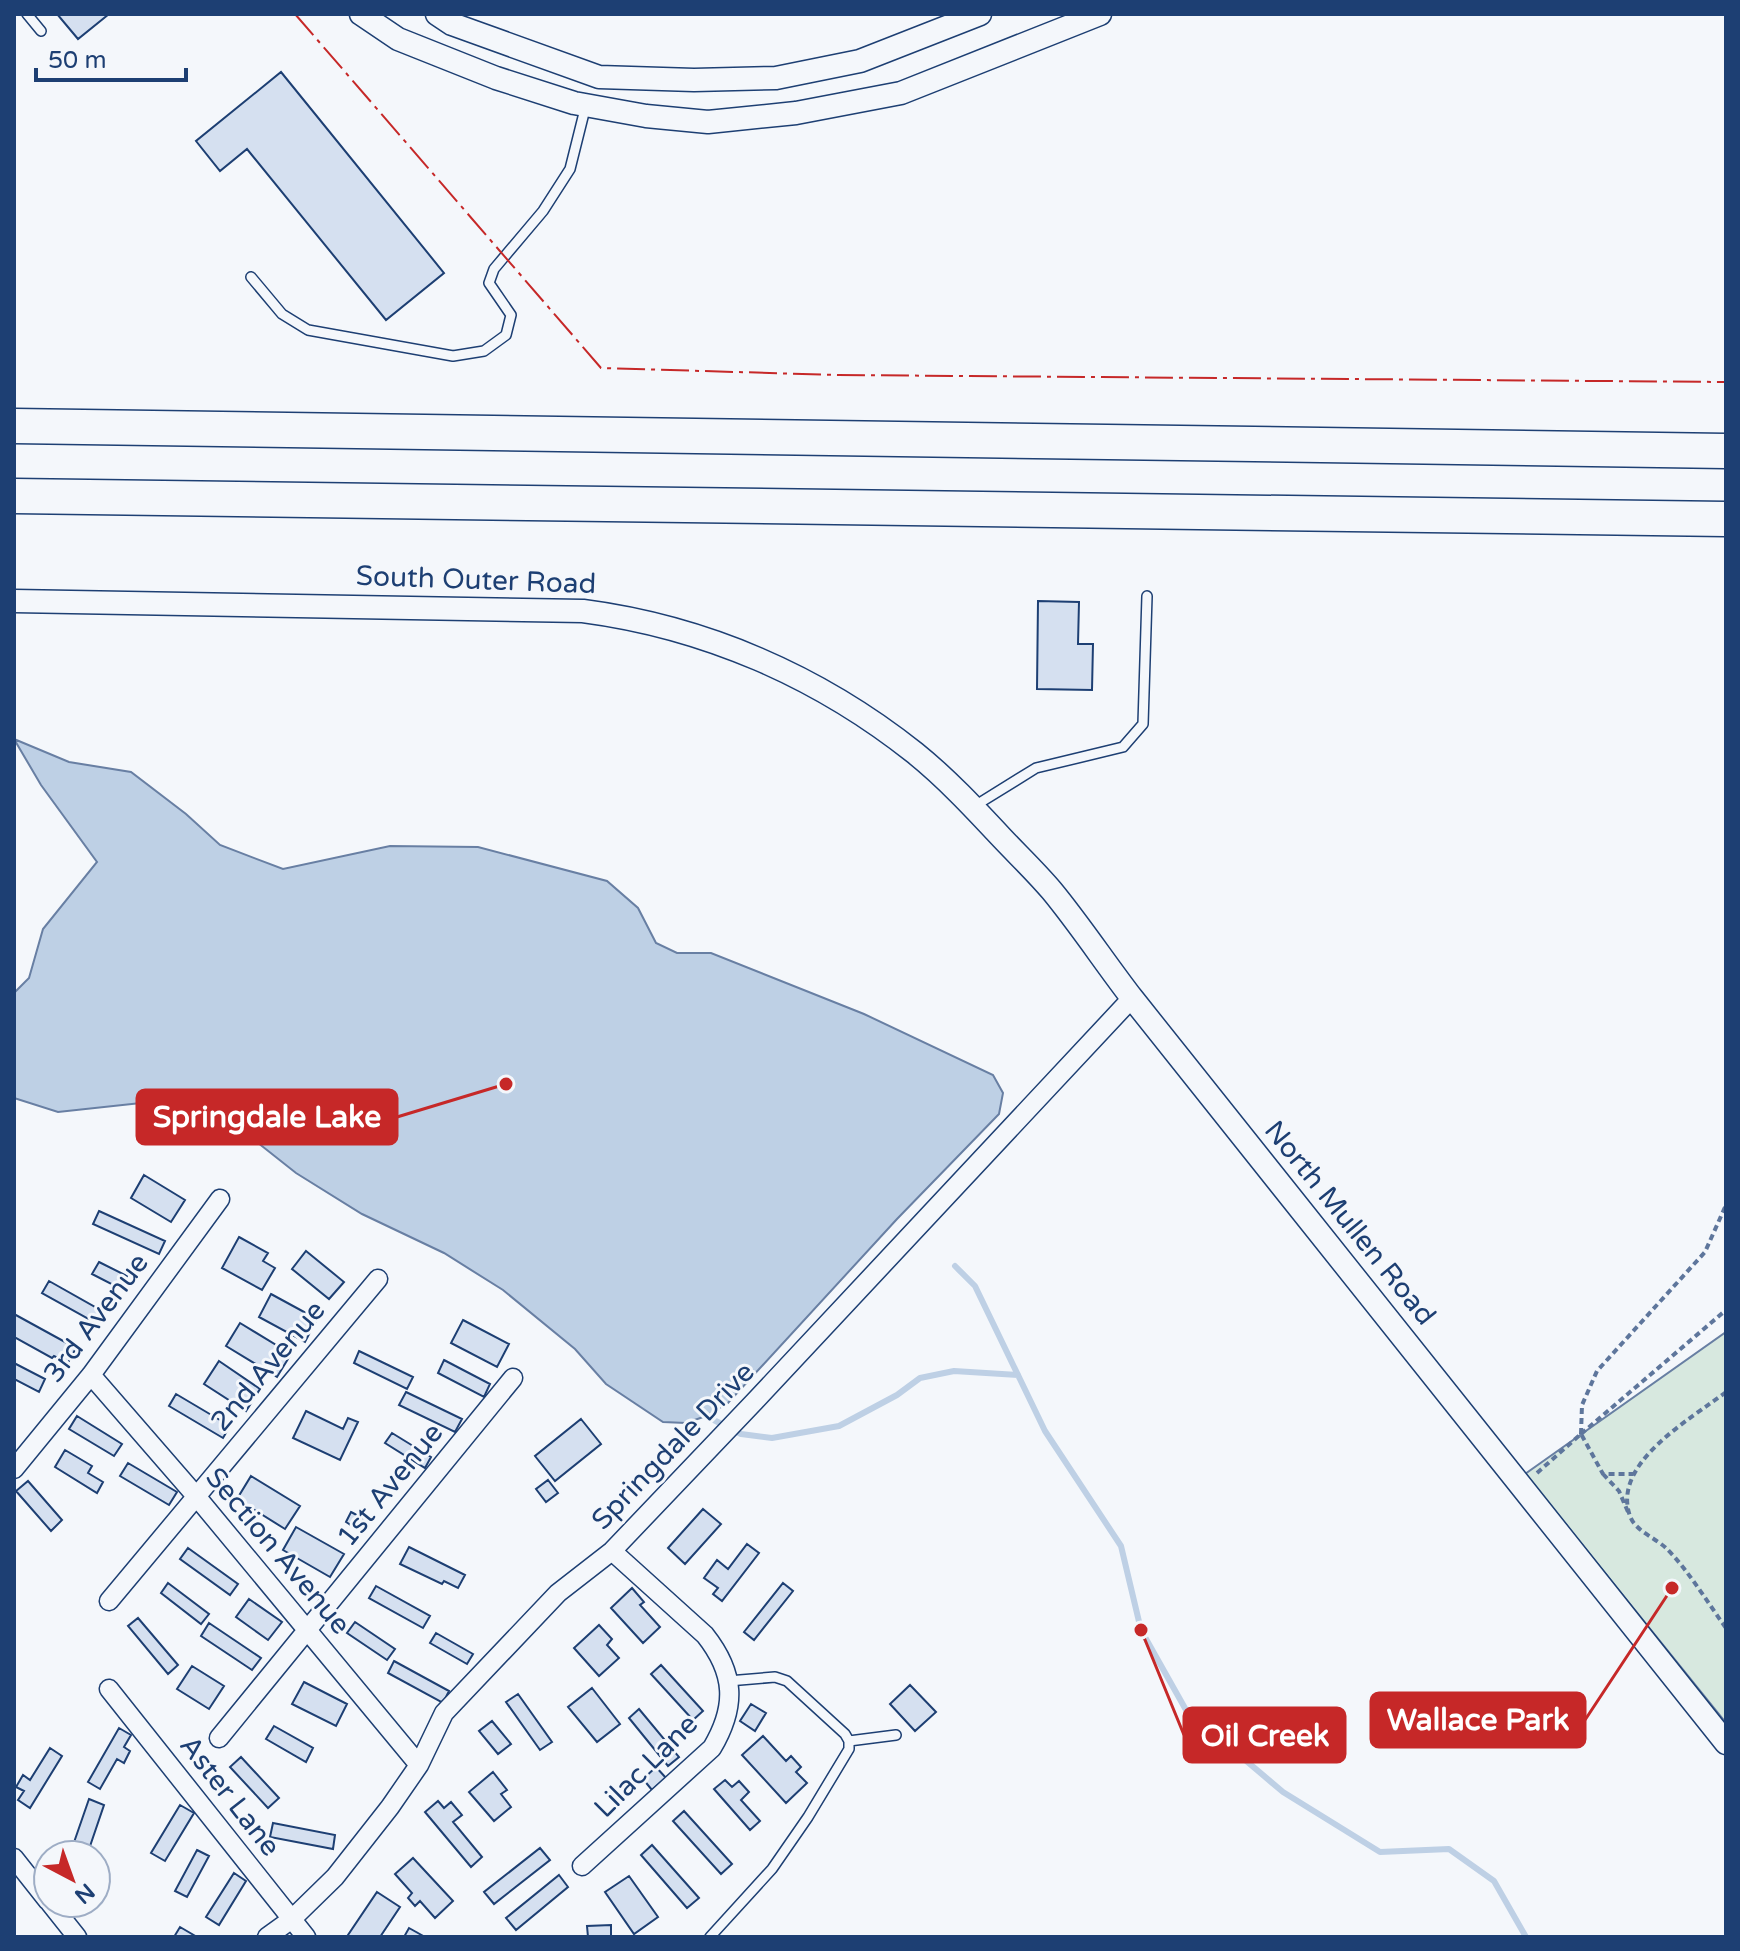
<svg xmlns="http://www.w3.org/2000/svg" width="1740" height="1951" viewBox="0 0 1740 1951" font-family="'Varela Round',sans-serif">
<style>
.green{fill:#d7e8df;stroke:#687fa3;stroke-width:2}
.water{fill:#bed0e5;stroke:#687fa3;stroke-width:2}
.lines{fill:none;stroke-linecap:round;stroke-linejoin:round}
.stream{stroke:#bed0e5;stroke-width:6}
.building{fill:#d5e0f0;stroke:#1d3f73;stroke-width:2}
.service-casing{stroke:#1d3f73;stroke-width:12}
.minor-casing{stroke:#1d3f73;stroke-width:21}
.tertiary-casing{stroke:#1d3f73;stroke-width:25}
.motorway-casing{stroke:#1d3f73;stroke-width:37}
.path{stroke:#5e769c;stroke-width:4;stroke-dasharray:6 4;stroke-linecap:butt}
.service{stroke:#f4f7fb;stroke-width:9}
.minor{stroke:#f4f7fb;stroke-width:18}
.tertiary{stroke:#f4f7fb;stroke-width:22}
.motorway{stroke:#f4f7fb;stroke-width:34}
.power{stroke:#c62828;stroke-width:2;stroke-dasharray:28 6 4 6;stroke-linecap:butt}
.labels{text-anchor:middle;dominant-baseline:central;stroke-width:6;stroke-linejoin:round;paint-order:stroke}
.street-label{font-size:28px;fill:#1d3f73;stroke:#f4f7fb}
.leader{fill:none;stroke:#c62828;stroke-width:3}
.callout-dot{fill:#c62828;stroke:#f4f7fb;stroke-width:3}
.callout{fill:#c62828;stroke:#c62828;stroke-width:3}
.callout-label{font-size:30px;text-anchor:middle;font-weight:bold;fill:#fff}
</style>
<rect width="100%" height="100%" fill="#f4f7fb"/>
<!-- green -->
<path class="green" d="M1726,1332V1723L1525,1474Z"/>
<!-- water -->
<path class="water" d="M14,739L69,762L131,772L186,814L220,845L283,869L390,846L478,847L607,881L638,908L656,943L677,953H711L864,1014L993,1075L1003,1093L999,1114L897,1219L728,1403L706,1416L686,1423L663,1422L606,1384L575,1349L503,1290L444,1253L362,1214L296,1173L214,1108L141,1103L58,1112L14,1098V993L29,978L43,929L97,862L41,785Z"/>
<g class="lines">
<!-- stream -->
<path class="stream" d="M955,1266L975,1286L1045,1431L1121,1546L1141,1630L1186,1710L1283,1792L1380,1852L1449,1849L1494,1881L1526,1937
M706,1416L741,1434L772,1438L839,1426L897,1395L920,1378L954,1371L1018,1375"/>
</g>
<!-- building -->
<path class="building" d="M57,14H109L78,39Z
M281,72L444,273L386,320L247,149L220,171L196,141Z
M1038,601L1079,602L1078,644H1093L1092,690L1037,689Z
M144,1175L185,1200L171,1222L131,1198Z
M99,1211L165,1241L159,1254L93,1224Z
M239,1237L268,1253L263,1261L275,1268L262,1290L222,1268Z
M306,1251L344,1282L329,1299L292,1269Z
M99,1262L127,1276L121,1289L92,1274Z
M49,1281L102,1311L96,1323L42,1293Z
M271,1294L317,1319L305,1342L259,1317Z
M14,1314L76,1348L68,1363L54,1356L52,1358L14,1337Z
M463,1320L509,1344L497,1367L451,1343Z
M240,1323L291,1354L277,1377L226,1346Z
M359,1351L413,1377L407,1389L354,1363Z
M444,1360L490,1384L484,1397L438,1373Z
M219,1361L260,1389L246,1411L204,1384Z
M14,1363L45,1379L39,1392L14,1379Z
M406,1392L462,1419L455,1432L399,1405Z
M176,1394L230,1426L223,1438L169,1406Z
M306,1411L343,1429L348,1418L358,1422L340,1460L293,1438Z
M77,1416L122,1444L114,1456L69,1429Z
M581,1419L601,1444L555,1481L535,1456Z
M392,1433L431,1457L425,1468L385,1443Z
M65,1450L92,1466L88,1473L103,1482L97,1493L55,1467Z
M128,1463L177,1492L169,1505L120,1476Z
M251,1476L300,1506L285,1529L237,1499Z
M548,1480L558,1493L546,1502L536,1489Z
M28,1481L62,1520L51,1531L16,1491Z
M703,1509L721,1524L685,1564L668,1548Z
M351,1512L368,1521L362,1532L346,1522Z
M296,1527L344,1554L330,1577L283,1550Z
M747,1544L759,1553L722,1601L713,1594L718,1588L704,1578L717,1560L728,1569Z
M409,1547L465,1575L458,1588L444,1581L442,1584L400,1564Z
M188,1548L238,1584L230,1595L180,1559Z
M168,1583L209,1614L201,1624L161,1593Z
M783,1583L793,1591L754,1640L744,1632Z
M376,1586L430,1616L423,1628L369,1598Z
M632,1588L644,1602L640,1605L660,1627L643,1643L611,1608Z
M249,1599L282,1622L268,1640L236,1617Z
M138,1618L178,1665L168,1674L128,1626Z
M355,1622L395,1649L387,1660L347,1633Z
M209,1623L261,1658L252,1670L201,1636Z
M599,1625L612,1639L607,1645L619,1658L599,1676L574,1648Z
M436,1633L473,1654L467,1664L430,1643Z
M394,1661L449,1691L443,1703L388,1673Z
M661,1665L703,1711L693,1720L651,1674Z
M192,1666L224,1686L209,1709L177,1689Z
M304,1682L347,1704L336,1726L292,1704Z
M910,1685L936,1712L915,1731L890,1704Z
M592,1688L620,1724L597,1742L568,1707Z
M518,1694L552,1742L540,1750L506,1702Z
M751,1704L766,1713L755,1731L740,1721Z
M639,1709L679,1757L668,1766L629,1718Z
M492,1721L511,1744L498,1754L479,1731Z
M274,1726L313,1748L306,1762L266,1739Z
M119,1728L131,1735L124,1747L130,1751L124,1763L117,1759L100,1789L88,1782Z
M763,1736L786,1761L791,1756L801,1767L796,1772L807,1783L786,1803L742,1755Z
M50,1748L62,1756L30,1808L18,1800L24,1791L16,1787L23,1775L30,1780Z
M241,1757L279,1798L268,1808L230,1767Z
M656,1767L666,1778L652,1790L643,1779Z
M493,1772L507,1790L501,1794L511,1807L494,1821L469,1792Z
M725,1780L732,1787L739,1781L749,1792L741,1800L760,1821L750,1830L714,1789Z
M89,1799L104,1805L87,1855H84L71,1851Z
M438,1801L444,1808L451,1802L462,1815L453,1822L482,1857L471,1867L425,1812Z
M180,1805L194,1813L165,1861L151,1853Z
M684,1811L732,1864L721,1874L673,1821Z
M273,1823L335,1835L333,1849L270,1837Z
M652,1845L699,1898L687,1908L641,1855Z
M540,1848L550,1860L494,1904L484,1892Z
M197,1850L209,1856L187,1897L175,1891Z
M413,1858L453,1901L435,1918L420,1901L415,1906L408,1898L412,1893L395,1874Z
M234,1873L246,1881L219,1925L206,1917Z
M559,1875L568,1887L516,1930L506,1918Z
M629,1876L658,1917L634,1934L605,1892Z
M377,1892L400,1907L380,1937H351L348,1935Z
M611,1925V1937H588L587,1926Z
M180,1927L197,1937H174Z
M409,1928L425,1937H404Z"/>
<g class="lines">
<defs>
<path id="service" d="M27,14L41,31
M251,277L282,314L308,330L453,356L484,351L506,335L511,315L489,283L494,269L543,211L570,169L586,105
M973,807L1036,768L1123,747L1143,724L1147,596
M849,1741L896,1735
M710,1937L772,1869L808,1817L849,1749V1741L845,1734L787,1681L775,1677L728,1681"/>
<path id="minor" d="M91,1375L196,1496L419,1765
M14,1469L91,1375L220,1199
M109,1601L378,1279
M109,1689L306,1937
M219,1738L513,1378
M14,1858L48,1901
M582,1866L712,1748C737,1706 735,1673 705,1635L612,1551
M50,1903L77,1937
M267,1937L292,1919L335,1877L390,1807L419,1765L444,1713L558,1593L612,1551L755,1401L1132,998"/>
<path id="tertiary" d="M361,14L398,39L496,78L574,103L646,116L708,122L796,113L901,93L1100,14
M437,14L452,24L599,77L694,80L776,78L860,61L980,14
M14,601L583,611C705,627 818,676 915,753C946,778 974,808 1002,838C1018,855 1036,872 1052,891C1080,925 1105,963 1132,998L1726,1743"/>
<path id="motorway" d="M14,426L1726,451
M14,496L1726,519"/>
</defs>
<!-- service casing -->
<use href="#service" class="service-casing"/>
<!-- minor casing -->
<use href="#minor" class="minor-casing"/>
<!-- tertiary casing -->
<use href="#tertiary" class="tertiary-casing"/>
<!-- motorway casing -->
<use href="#motorway" class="motorway-casing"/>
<!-- path -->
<path class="path" d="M1726,1392C1691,1419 1611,1463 1630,1516C1635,1531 1656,1538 1667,1549C1688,1570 1708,1603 1726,1628
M1581,1434L1582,1405L1597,1371L1705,1252L1726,1205
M1581,1434L1726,1310
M1537,1473L1581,1434L1603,1474H1633
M1603,1474L1619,1491L1628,1512"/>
<!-- service -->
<use href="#service" class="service"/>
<!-- minor -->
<use href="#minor" class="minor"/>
<!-- tertiary -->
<use href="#tertiary" class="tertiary"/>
<!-- motorway -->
<use href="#motorway" class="motorway"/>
<!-- power -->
<path class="power" d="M295,14L601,368L838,375L1726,382"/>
</g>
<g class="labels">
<!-- street labels -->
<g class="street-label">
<text transform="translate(476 580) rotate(2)">South Outer Road</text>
<text transform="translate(1350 1223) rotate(51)">North Mullen Road</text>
<text transform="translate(96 1318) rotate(-53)">3rd Avenue</text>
<text transform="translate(268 1366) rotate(-50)">2nd Avenue</text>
<text transform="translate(673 1446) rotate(-46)">Springdale Drive</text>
<text transform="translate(390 1485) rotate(-51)">1st Avenue</text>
<text transform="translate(278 1551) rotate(50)">Section Avenue</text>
<text transform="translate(646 1766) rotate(-45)">Lilac Lane</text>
<text transform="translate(230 1796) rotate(52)">Aster Lane</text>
</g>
</g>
<!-- callouts -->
<path class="leader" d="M506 1084L397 1117M1672 1588L1585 1720M1141 1630L1184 1735"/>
<g class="callout-dot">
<circle cx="506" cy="1084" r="8"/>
<circle cx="1672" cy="1588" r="8"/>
<circle cx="1141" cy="1630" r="8"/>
</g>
<g class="callout">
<rect x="137" y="1090" width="260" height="54" rx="8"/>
<rect x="1371" y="1693" width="214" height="54" rx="8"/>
<rect x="1184" y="1708" width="161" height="54" rx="8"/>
</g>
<g class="callout-label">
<text x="267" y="1127">Springdale Lake</text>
<text x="1478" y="1730">Wallace Park</text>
<text x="1265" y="1746">Oil Creek</text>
</g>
<!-- border -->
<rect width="1740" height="1951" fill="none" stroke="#1d3f73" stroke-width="32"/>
<!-- north arrow -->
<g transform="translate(72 1879) rotate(139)"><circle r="38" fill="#f4f7fb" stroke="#9eadc5" stroke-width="2"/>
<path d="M0-6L14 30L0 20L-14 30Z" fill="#c62828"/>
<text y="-12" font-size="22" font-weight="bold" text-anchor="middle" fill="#1d3f73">N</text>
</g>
<!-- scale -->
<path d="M36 68v12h150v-12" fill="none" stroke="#1d3f73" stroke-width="4"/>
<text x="48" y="68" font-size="24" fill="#1d3f73" stroke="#f4f7fb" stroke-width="6" paint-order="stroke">50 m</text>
</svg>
